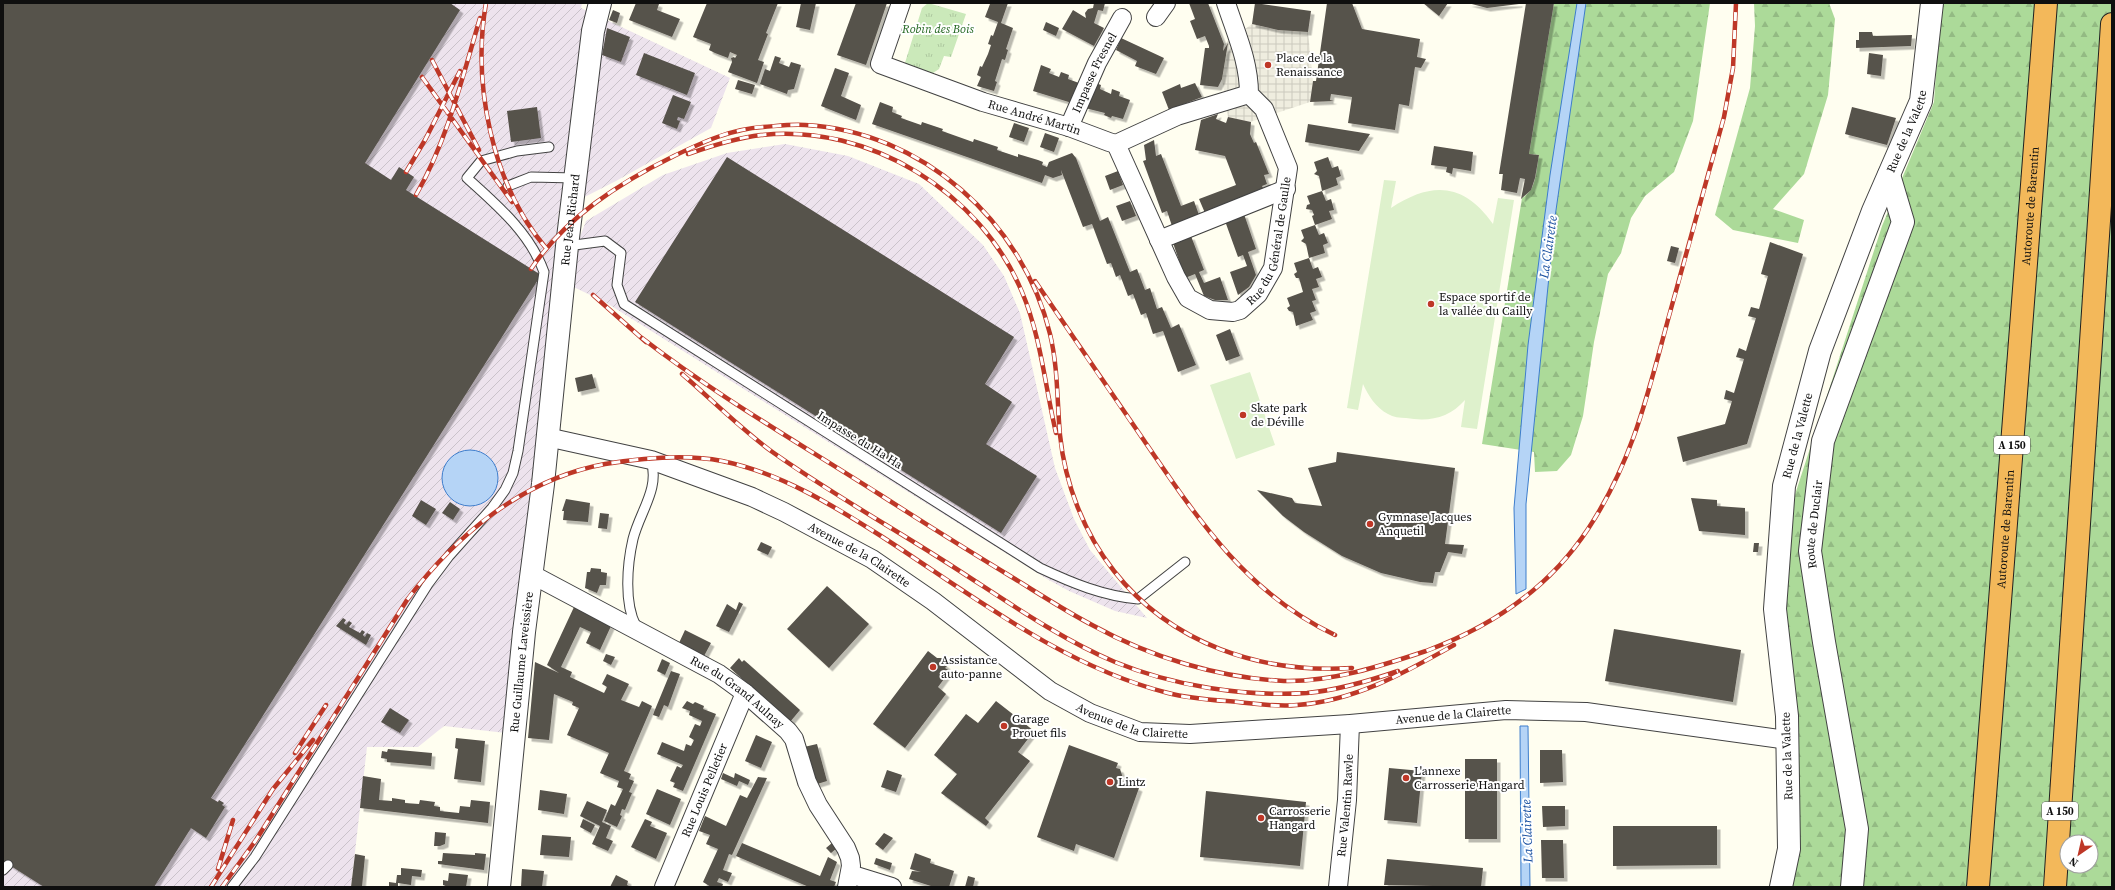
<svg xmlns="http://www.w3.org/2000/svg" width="2115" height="890" viewBox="0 0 2115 890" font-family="'Source Serif 4',serif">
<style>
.industrial{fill:url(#industrial-furrows)}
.grass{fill:url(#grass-tufts)}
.forest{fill:url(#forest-firs);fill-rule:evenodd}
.pitch{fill:#def1cc}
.plaza{fill:url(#plaza-grid)}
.water{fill:#b5d4f6;stroke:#3d7dcc}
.building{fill:#57524b;filter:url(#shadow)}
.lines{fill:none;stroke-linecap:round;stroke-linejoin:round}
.service-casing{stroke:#424242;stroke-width:11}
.minor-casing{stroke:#424242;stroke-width:20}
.tertiary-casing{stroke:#424242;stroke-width:24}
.motorway-casing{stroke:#202020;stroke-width:24}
.service{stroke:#fff;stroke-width:9}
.minor{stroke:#fff;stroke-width:18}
.tertiary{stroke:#fff;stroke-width:22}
.motorway{stroke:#f3b85a;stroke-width:22}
.rail-casing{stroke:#be3727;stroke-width:4.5}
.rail{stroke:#fff;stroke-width:3;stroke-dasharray:9;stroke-linecap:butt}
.poi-dot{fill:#be3727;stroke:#fff;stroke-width:1.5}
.labels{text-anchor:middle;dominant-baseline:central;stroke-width:4;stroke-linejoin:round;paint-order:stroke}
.shield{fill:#fff;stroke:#575757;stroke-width:1}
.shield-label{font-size:11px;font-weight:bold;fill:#0f0f0f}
.park-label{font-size:12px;font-style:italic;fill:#22661f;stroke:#fff}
.poi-label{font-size:12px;fill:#0f0f0f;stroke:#fff;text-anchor:start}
.street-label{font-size:12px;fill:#0f0f0f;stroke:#fff}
.water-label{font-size:13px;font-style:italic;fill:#184fa0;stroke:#fff}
</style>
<defs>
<pattern id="industrial-furrows" width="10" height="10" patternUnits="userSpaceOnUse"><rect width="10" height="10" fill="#ede3ed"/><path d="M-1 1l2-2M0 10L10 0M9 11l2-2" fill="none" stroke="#cac2ca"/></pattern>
<pattern id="grass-tufts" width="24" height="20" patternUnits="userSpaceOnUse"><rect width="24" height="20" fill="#cbe9ba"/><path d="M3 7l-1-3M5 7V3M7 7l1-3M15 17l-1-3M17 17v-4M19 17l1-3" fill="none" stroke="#adc79f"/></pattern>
<pattern id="forest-firs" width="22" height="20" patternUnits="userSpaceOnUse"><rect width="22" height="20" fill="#acda99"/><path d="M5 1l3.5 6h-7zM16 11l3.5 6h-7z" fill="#93ba83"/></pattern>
<pattern id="plaza-grid" width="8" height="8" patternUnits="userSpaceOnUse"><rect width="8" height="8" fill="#efeddf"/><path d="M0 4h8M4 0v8" fill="none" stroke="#cccabe"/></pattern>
<filter id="shadow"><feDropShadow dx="3.5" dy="3.5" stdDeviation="0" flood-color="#0004"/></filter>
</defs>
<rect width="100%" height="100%" fill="#fffef0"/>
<!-- industrial -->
<path class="industrial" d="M3,3H582L581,8L730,78L711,128L616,181L559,210L514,734L444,726L418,747H367L351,887H3Z
M785,144L848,156L919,184L983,245L1004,276L1020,313L1055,468L1074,519L1090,550L1147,618L1115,611L1069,591L1047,579L605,302L563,282L586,221L663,175L727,153Z"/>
<!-- grass -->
<path class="grass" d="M928,3L966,14L951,57L944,56L939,69L930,75L904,66L922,8Z"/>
<!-- forest -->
<path class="forest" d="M1554,3H1710L1693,121L1674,172L1645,196L1631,218L1621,253L1608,274L1594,342L1583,416L1571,455L1557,471L1535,472L1534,452L1482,444L1522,198C1537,190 1536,170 1539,155L1529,154Z
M1754,3H1829L1835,19L1828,95L1804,174L1773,209L1804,220L1798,243L1733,230L1715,215L1750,88L1755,26Z
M1941,3H2112V887H1792L1780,541L1882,226L1934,102ZM2067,842H2091V866H2067Z"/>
<!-- pitch -->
<path class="pitch" d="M1384,180L1396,181L1391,208C1432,181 1464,183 1493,224L1498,198L1514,200L1477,429L1461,427L1465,400C1449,418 1430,422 1406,418C1400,418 1393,417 1388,414C1376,408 1368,395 1363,384L1358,410L1347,408Z
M1250,372L1275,445L1236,459L1210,385Z"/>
<!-- plaza -->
<path class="plaza" d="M1252,24L1278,30L1308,32L1313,81L1310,102L1250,122L1228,117L1222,79L1228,45L1223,51L1224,44Z"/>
<!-- water -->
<path class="water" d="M1577,3H1586L1555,217L1526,504V589L1516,594L1514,508L1528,345L1550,175Z
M442 478a28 28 0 1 1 56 0a28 28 0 1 1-56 0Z
M1520,726H1528L1530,887H1521Z"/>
<!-- building -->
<path class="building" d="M3,3H450L460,10L365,163L391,180L399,167L414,177L406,190L541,275L211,798L218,802L219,800L224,803L222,805L225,807L206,838L191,828L154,887H44L3,861Z
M636,3H656L659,4L657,10L680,19L672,37L629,20Z
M707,3H778L766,33L768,34L758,60L764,62L757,83L728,72L732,62L731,58L734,57L735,58L737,55L730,52L728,58L715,53L709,50L711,44L693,37Z
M801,3H816L810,30L796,27Z
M856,3H887L866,65L837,55Z
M986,3H1008L1001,23L1013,28L1006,49L1008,50L1005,60L1002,59L995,81L997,82L994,91L977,86L981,77L977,75L980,66L982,67L988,54L991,45L988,44L991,35L993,36L998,22L985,17L990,4Z
M1094,3H1105L1103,11L1098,10L1094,23L1104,28L1094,46L1062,29L1073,10L1086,18L1085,13L1088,9L1093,8Z
M1189,3H1208L1224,44L1223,51L1228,43L1222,79L1218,87L1200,85L1205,48H1209V46L1205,36L1197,39L1190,21L1195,19Z
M1255,3L1311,11L1308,32L1278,30L1252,24Z
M1327,3H1352L1362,29L1420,39L1417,57L1426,59L1421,68L1415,67L1409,106L1399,104L1395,130L1348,123L1352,97L1331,94L1330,100L1334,101L1310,102L1313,81H1316Z
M1423,3H1448L1439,16Z
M1468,3H1519V4L1487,8Z
M1526,3H1554L1529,154L1539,155L1535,178L1531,190L1521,199L1525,179L1520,178L1517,193L1501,190L1503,174H1499Z
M613,10L620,13L617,23L609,20Z
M1046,22L1059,28L1056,36L1043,30Z
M607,28L630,37L621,62L602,55Z
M1859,32H1872L1873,36L1912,35L1911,46L1856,48V40H1859Z
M1121,38L1164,58L1156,74L1135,66L1137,61L1116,50Z
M644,53L695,73L687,95L636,75Z
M1869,53L1883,55L1881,76L1867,74Z
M775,56L781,58L779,63L789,67L791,62L801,65L794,89L788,90L787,94L760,84L765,69L770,71Z
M1041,65L1051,69L1049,73L1059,77L1061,72L1069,75L1068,79L1079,83L1072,103L1033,91Z
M835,68L849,73L841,96L861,105L856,120L821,106Z
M738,80L755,85L752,94L735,89Z
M1093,82L1101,85L1100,89L1111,94L1112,89L1120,92L1119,96L1130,100L1123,119L1112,116L1111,118L1104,115L1105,113L1085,108Z
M1195,83L1202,97L1169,110L1162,92L1180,84L1181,88Z
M673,95L691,102L684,119L678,117L677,120L680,121L677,129L662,123Z
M880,102L893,107L892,112L902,116L901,118L921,125L922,122L943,129L942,131L973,142L974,139L998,147L997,150L1018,157V154L1038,160L1043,162L1042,165L1047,167L1049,162L1072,153L1076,158L1100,221L1108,217L1130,272L1137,269L1145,290L1150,288L1157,309L1162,307L1171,328L1179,324L1196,365L1178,372L1163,331L1153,334L1146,313L1141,315L1133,294L1128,296L1120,275L1116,277L1111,263L1107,264L1092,224L1083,227L1061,170L1062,175L1053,178L1045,175L1042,183L872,124Z
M537,107L541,138L511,142L507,111Z
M1852,107L1896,118L1887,145L1845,134Z
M1218,114L1216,119L1226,123L1228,117L1251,122L1250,134L1254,143L1256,142L1269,174L1264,175L1267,184L1262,186L1264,190L1205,213L1199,199L1236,185L1225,156L1195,150L1201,120Z
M1014,123L1029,128L1024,142L1009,137Z
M1308,124L1370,134L1359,151L1305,142Z
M1045,133L1059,138L1054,152L1040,147Z
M1154,140L1156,156L1161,154L1181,206L1194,201L1199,215L1172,226L1167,211L1162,213L1143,161L1146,160L1144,145Z
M1434,146L1473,152L1471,171L1453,168L1452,174L1446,172L1447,167L1431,165Z
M727,157L1014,337L985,384L1012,402L986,444L1037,476L1001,533L635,302Z
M1328,157L1332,168L1338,166L1341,176L1336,178L1338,185L1322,191L1319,176L1314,174L1317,171L1314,162Z
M1118,171L1123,185L1110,190L1105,176Z
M1322,191L1326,201L1331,199L1334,210L1329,211L1332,219L1315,225L1312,216L1314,215L1312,210L1306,209L1307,205L1310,204L1307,196Z
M1130,201L1136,216L1122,221L1116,206Z
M1244,214L1256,249L1248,252L1256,275L1249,287L1238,295L1230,272L1247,266L1243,255L1238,257L1225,221Z
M1315,225L1319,235L1324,233L1328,243L1323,245L1325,253L1309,258L1313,269L1318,267L1322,277L1316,279L1319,287L1312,289L1316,300L1312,301L1316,311L1310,313L1313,320L1296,326L1293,312L1289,311L1287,308L1290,306L1287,298L1303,292L1299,278H1296L1294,274L1297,272L1294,263L1309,258L1306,244L1301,241L1304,238L1301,230Z
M1191,236L1204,270L1199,272L1204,283L1220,277L1228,300H1215L1204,296L1195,274L1185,278L1173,243Z
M1770,242L1803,254L1747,444L1683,462L1677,437L1725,424L1732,401L1724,399L1726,390L1734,393L1744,359L1736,357L1739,348L1746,351L1756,318L1748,316L1751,307L1759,309L1768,276L1761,274Z
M1671,246L1679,248L1675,263L1667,261Z
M1230,329L1240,356L1226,361L1216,335Z
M592,374L596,388L578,392L575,378Z
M1337,452L1455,468L1445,544L1464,545L1462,554L1448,552L1440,572H1435L1433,583L1420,582L1381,573L1342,556L1304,532L1283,516L1257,490L1292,498L1295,503L1322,506L1308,468L1336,462Z
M1691,498L1717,500V506L1745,508V535L1699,531Z
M566,499L590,503L588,522L563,520L564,511H562Z
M421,500L436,509L426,525L412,516Z
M450,502L460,509L453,520L442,513Z
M600,513L609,514L607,529L598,528Z
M761,542L772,547L768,555L757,550Z
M1754,543H1759L1758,552H1753Z
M591,568L601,569V572L607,573L606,585H600L597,593L585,588L587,572H590Z
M827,586L869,624L829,668L787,629Z
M739,602L743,604L729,632L716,626L727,604L736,610Z
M574,607L611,626L600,650L586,643L591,632L580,627L561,667L572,672L570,677L604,693L607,687L602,684L607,674L629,684L621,700L639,707L642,701L652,706L624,771L631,774L629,779L634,781L629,792L632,793L625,810L622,809L620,815L622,816L617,827L604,821L611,804L615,806L623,789L617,787L619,781L600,773L609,753L567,735L579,708L572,705L573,702L554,694L549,740L528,738L535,662L559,673L547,665Z
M343,618L346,620L344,623L346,625L349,621L352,623L349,627L360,633L362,630L365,632L363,635L365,637L367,633L371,635L366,645L336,626Z
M1614,629L1741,650L1733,702L1605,681Z
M685,630L711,643L704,656L679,643Z
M928,651L937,658H942V662L947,666L945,668L950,671L938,687L946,694L905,748L873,724Z
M606,654L615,657L611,665L603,661Z
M739,658L742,662L744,660L800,710L790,722L730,668Z
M662,659L670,663L665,675L657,671Z
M671,671L680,674L668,707L664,705L659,717L653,715L654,712Z
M687,701L693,704L695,702L704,706L703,709L716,714L683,791L673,787L675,783L670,781L677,766L681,768L683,765L657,754L662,742L684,751L686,744L691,746L694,740L689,737L695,724L700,726L702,721L689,715L690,711L682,708Z
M996,701L1034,731L1018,752L1030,761L985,818L989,822L986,826L941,793L957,774L934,755L966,714L978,723Z
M390,708L409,720L400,733L381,722Z
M756,735L772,742L761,768L745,761Z
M456,738L485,741L481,782L454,779L458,749L455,748Z
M817,744L827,781L814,785L804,747Z
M1069,745L1118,763L1116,768L1120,769L1123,778L1122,781L1139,788L1114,858L1076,844L1074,851L1037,837Z
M388,749L432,753L431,766L387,762V759L381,758L382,751L387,752Z
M1540,750H1562L1563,782L1540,783Z
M1465,759H1497V839H1465Z
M1389,768L1422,771L1417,823L1384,820Z
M887,770L902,775L896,792L881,787Z
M723,773L734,778L735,773L750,780L748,785L739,781L737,786L721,779Z
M363,776L381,779L379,800L392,801V798L405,800V803L419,804L420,800L435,802L434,806L440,807V811L459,813L460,806L470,807L471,800L490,802L488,823L360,808Z
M758,777L767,778L732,855L729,854L723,870L732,873L728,882L719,878L717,882L723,884L722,887H711L703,882L718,849L706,844L710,835L699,831L705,816L726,826L740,795L747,798Z
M657,789L681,799L670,825L646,814Z
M540,790L567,794L564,814L538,810Z
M1206,791L1306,802L1300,866L1200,857Z
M587,801L607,810L602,822L611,826L606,838L613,841L608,851L592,844L600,826L580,816Z
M1542,806H1565V826L1543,827Z
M583,819L595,825L591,833L580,827Z
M645,819L652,822L650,826L667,833L656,859L631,847Z
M1613,826H1717V865L1613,866Z
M435,832L446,833L445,844L440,846H434Z
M884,833L893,838L883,850L875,844Z
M542,835L571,837L569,857L540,855Z
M1541,840H1563L1564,878H1542Z
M742,843L820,876L828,857L837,862L830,880L836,882L834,887H809L736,856Z
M832,843L837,848L831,853L826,848Z
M443,853L475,855V853L486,854L484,870L438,864V861H442Z
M915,853L931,859L930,863L954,871L949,887H934L909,879L912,871L921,872L910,869Z
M355,854L365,856L362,887H351Z
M876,858L892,863L890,870L874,864Z
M1387,859L1483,868L1481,887L1384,885Z
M401,868L422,870L421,877L412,876L411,885L398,883V887H389V882L396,883L397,875H401Z
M522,869L544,871L542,887H521Z
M449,873L468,875L466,887H448L443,885V880L448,881Z
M616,875L628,881L627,885L631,887H610Z
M968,876L975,878L973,887H965Z"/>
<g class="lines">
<defs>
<path id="service" d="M508,186L531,177L575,178
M567,246L605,241L621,253L617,285L624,304L1040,568C1072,583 1103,596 1138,599L1185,562
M636,626C624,603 627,565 633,539C640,511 660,489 651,460
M3,870L8,865
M232,887L255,857L428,584L449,556L492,508L505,490L513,473L518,451L544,272C530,233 497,205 467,178L481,161L517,151L549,147"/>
<g id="minor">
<path id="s1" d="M901,3L880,64L983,102L1069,127L1109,142L1116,144L1177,116L1249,94"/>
<path d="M1156,17L1166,3"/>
<path id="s2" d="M1069,127L1097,63L1122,18"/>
<path id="s3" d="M1116,144L1176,277L1188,298L1210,310L1233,312L1240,310L1258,294L1273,268L1288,168L1264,109L1249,94C1249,61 1236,34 1226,3"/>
<path d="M1159,240L1286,189"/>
<path id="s4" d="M547,437L651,460L752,497L784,512L872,559L933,601L1050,691L1090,713L1140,732L1190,734L1350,724L1506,710L1586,712L1787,740"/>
<path id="s5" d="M533,575L719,674L745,693L788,731L794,739L807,782L818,805L846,848L850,858L851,866L847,887"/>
<path d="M850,874L892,887"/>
<path id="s6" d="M664,887L745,693"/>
<path id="s7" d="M1338,887L1347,800L1350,724"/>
</g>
<g id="tertiary">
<path id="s8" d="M499,887L524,632L543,484L567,246L593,31L600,3"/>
<path id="s9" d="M1781,887L1789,849L1787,716L1775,609L1784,486L1820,351L1873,211L1921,101L1932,3"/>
<path id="s10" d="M1852,887L1857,829L1824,642L1810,551L1823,441L1903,222L1889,175"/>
</g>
<g id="motorway">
<path id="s11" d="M1978,887L2046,3"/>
<path d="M2055,887L2112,24"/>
</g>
</defs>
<!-- service casing -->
<use href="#service" class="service-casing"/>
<!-- minor casing -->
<use href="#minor" class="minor-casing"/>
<!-- tertiary casing -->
<use href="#tertiary" class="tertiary-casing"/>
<!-- motorway casing -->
<use href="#motorway" class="motorway-casing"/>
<!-- service -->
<use href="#service" class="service"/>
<!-- minor -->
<use href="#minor" class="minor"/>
<!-- tertiary -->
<use href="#tertiary" class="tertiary"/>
<!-- motorway -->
<use href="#motorway" class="motorway"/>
<defs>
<path id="rail" d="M486,3C472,84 492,185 546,248
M432,60L479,150
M422,77L512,202
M688,154C711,146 736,138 761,135C869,123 981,193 1022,292C1041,337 1045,386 1056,433
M406,172L425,140L460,71
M416,195C447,141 462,79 480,18
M531,269C566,217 619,183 674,156C703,142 731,129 763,127C777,126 791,124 805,125C922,131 1023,222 1050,334C1058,367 1057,401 1060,435C1065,484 1084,533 1114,571C1171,644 1261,674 1352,668
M1035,281C1071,334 1107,387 1143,439C1197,518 1246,593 1335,635
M593,295L646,342
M642,338C717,396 799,443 879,494C924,523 969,551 1015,579C1041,595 1067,612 1094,626C1150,657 1219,678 1284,681C1332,682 1381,666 1426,651C1491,627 1549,588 1588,529C1633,461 1648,393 1669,316C1688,249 1706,183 1724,117L1733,68L1736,3
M682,374C711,399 740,428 771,451C823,488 879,520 933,554C991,590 1053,636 1115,662C1173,686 1245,697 1307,693C1339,690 1369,681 1398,671
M295,753L326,705
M218,869L233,820
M211,887L273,789L313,740
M222,887L256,840L407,600C456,535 523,479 605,464C642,458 686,454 722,461C781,473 832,505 881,536C972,595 1062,666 1168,693C1191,699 1214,700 1238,702C1257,704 1277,707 1297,705C1355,701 1404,673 1454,645"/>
</defs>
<!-- rail casing -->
<use href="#rail" class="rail-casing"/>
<!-- rail -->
<use href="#rail" class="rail"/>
</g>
<!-- markers -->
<g class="poi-dot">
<circle cx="1268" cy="65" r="4"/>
<circle cx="1431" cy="304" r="4"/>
<circle cx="1243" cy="415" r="4"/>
<circle cx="1370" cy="524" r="4"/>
<circle cx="933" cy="667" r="4"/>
<circle cx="1004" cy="726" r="4"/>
<circle cx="1406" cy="778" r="4"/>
<circle cx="1110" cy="782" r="4"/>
<circle cx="1261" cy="818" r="4"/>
</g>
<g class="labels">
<!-- shield labels -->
<g class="shield">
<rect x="1994" y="436" width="36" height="18" rx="3"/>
<rect x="2042" y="802" width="36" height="18" rx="3"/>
</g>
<g class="shield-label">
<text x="2012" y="445">A 150</text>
<text x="2060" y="811">A 150</text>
</g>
<!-- park labels -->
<g class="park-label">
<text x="938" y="29">Robin des Bois</text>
</g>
<!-- poi labels -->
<g class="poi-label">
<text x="1276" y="58">Place de la<tspan x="1276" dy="14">Renaissance</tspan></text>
<text x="1439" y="297">Espace sportif de<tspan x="1439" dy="14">la vallée du Cailly</tspan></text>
<text x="1251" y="408">Skate park<tspan x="1251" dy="14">de Déville</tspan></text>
<text x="1378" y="517">Gymnase Jacques<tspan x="1378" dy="14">Anquetil</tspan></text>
<text x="941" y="660">Assistance<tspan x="941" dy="14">auto-panne</tspan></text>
<text x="1012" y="719">Garage<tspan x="1012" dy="14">Prouet fils</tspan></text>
<text x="1414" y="771">L'annexe<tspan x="1414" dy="14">Carrosserie Hangard</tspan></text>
<text x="1118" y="782">Lintz</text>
<text x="1269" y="811">Carrosserie<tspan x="1269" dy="14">Hangard</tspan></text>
</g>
<!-- street labels -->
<g class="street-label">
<text stroke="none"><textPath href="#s2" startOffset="60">Impasse Fresnel</textPath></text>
<text stroke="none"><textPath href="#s1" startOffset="228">Rue André Martin</textPath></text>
<text stroke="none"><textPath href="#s9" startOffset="779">Rue de la Valette</textPath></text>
<text stroke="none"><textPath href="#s11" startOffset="683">Autoroute de Barentin</textPath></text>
<text stroke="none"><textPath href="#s8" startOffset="671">Rue Jean Richard</textPath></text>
<text stroke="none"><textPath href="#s3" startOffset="304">Rue du Général de Gaulle</textPath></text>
<text stroke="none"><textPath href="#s9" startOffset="455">Rue de la Valette</textPath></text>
<text transform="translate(860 440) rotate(32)">Impasse du Ha Ha</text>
<text stroke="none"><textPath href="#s10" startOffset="367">Route de Duclair</textPath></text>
<text stroke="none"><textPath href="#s11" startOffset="359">Autoroute de Barentin</textPath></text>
<text stroke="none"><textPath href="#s4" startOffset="336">Avenue de la Clairette</textPath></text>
<text stroke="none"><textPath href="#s8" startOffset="226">Rue Guillaume Laveissière</textPath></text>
<text stroke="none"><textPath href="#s5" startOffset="236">Rue du Grand Aulnay</textPath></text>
<text stroke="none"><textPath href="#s4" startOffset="984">Avenue de la Clairette</textPath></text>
<text stroke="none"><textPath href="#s4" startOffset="660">Avenue de la Clairette</textPath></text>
<text transform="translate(1787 756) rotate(-92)">Rue de la Valette</text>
<text stroke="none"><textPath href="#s6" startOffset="105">Rue Louis Pelletier</textPath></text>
<text stroke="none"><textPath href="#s7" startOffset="82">Rue Valentin Rawle</textPath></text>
</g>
<!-- water labels -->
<g class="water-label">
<text transform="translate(1548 247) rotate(-82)">La Clairette</text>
<text transform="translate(1527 831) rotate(-92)">La Clairette</text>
</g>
</g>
<!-- border -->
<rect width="2115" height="890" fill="none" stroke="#0f0f0f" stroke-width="8"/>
<!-- north arrow -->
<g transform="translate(2079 854) rotate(214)"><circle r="19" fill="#ffffff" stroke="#9f9f9f"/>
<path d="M0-3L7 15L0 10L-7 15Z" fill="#be3727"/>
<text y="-6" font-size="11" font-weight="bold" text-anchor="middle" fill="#0f0f0f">N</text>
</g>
</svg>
